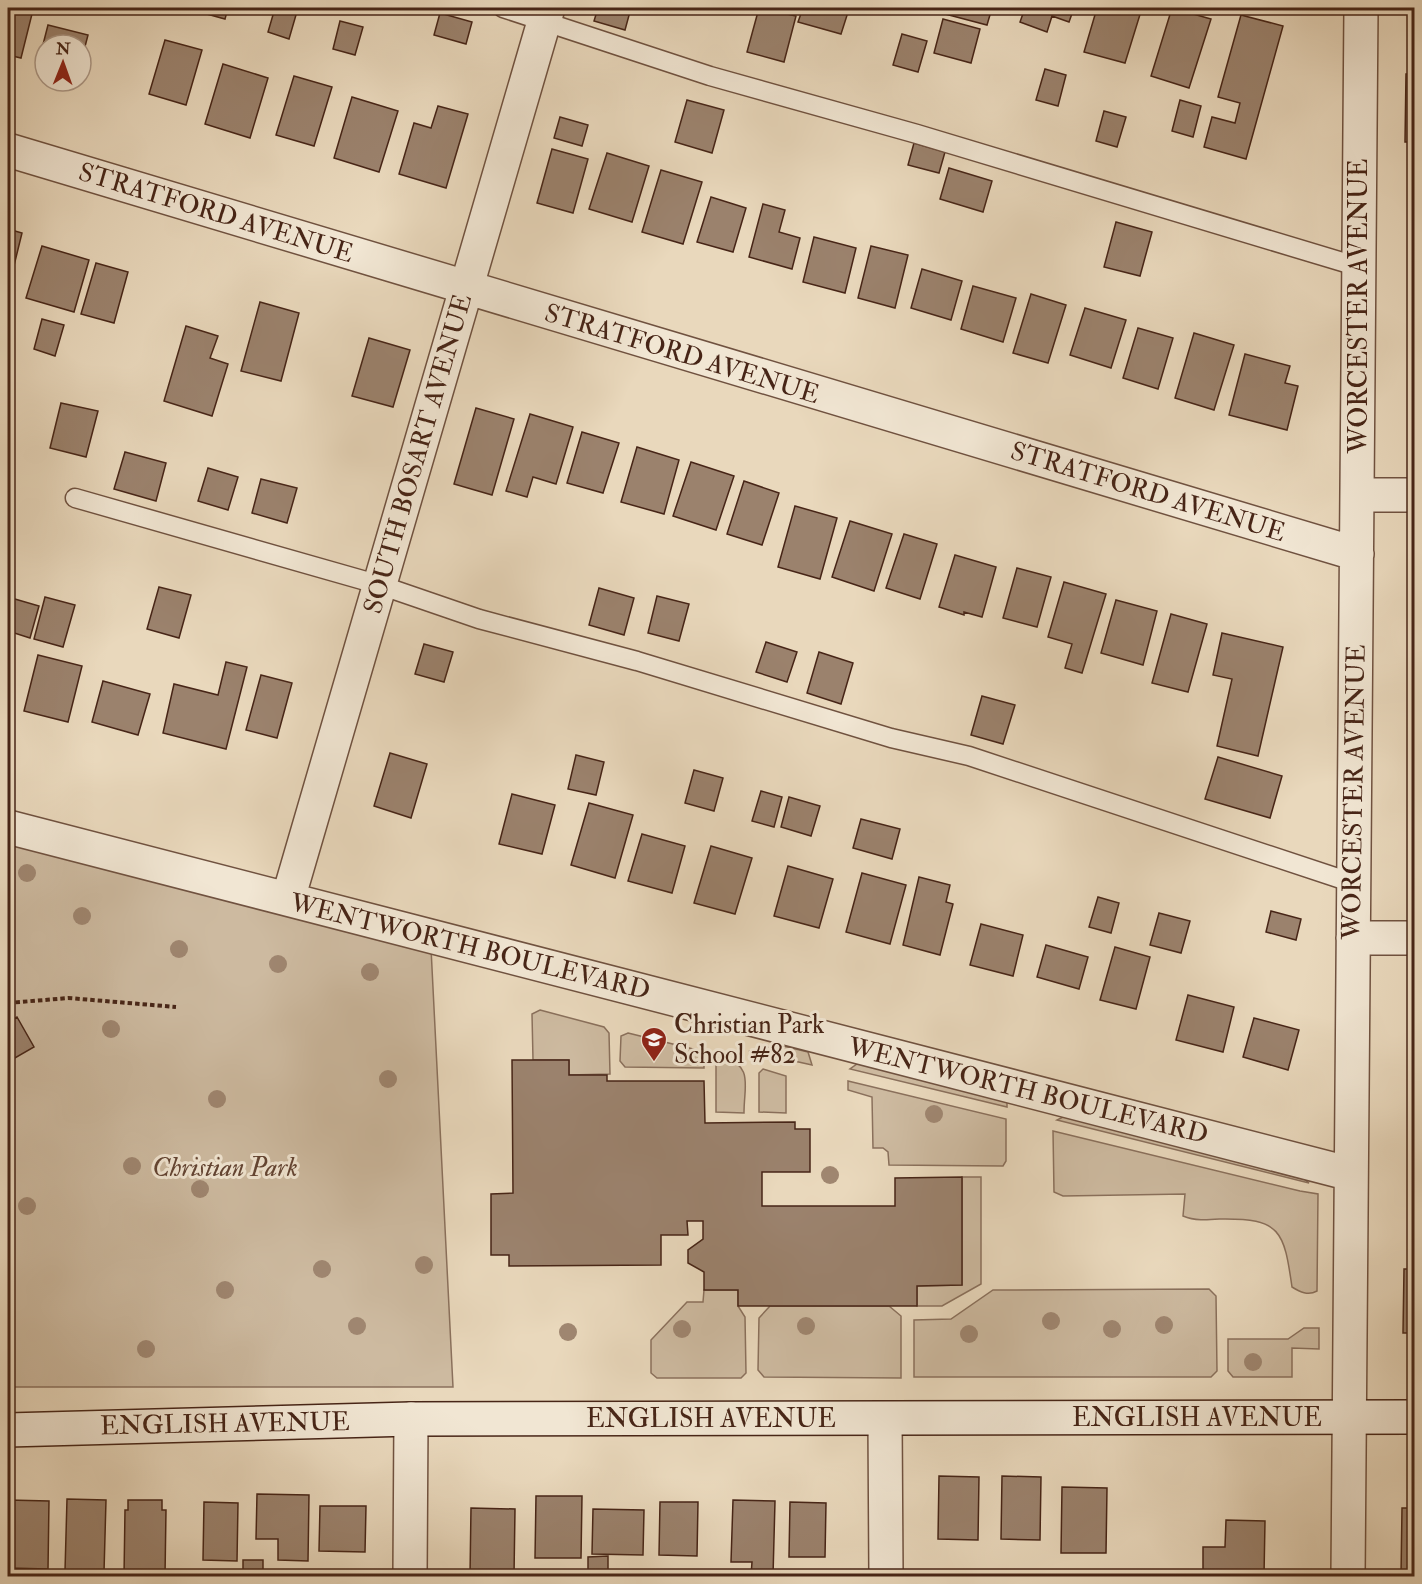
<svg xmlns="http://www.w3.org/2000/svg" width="1422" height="1584" viewBox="0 0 1422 1584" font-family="'IM FELL Double Pica',serif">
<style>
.green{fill:#cdbaa0;stroke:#8a705c;stroke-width:1.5}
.building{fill:#9b826d;stroke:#472517;stroke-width:1.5}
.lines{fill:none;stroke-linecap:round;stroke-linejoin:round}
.service-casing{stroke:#705240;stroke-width:21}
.minor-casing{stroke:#705240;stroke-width:36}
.secondary-casing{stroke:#472517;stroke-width:36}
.path{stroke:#472517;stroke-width:4;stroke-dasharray:4.5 3;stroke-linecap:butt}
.service{stroke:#f1e6d3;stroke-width:18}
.minor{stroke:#f1e6d3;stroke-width:33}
.secondary{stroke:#f1e6d3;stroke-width:33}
.tree{fill:#9f8670}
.labels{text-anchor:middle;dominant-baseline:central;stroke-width:6;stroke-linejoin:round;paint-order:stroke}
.street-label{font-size:26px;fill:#472517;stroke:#f1e6d3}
.poi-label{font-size:26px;fill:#472517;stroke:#f1e6d3;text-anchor:start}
.park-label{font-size:26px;font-style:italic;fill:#624332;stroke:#f1e6d3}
</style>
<rect width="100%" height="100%" fill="#e9d8bc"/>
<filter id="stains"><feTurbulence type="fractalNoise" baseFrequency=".00333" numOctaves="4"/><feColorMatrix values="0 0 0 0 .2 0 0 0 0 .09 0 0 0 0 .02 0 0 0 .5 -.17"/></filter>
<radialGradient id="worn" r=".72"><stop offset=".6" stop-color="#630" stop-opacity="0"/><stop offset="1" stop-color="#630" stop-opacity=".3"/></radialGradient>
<!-- green -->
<path class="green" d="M8,841L431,948L453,1387H8Z
M540,1010L604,1027L609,1033L610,1074L569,1075V1060H533L532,1014Z
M628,1033L697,1050L704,1059V1068L625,1067L620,1061L621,1036Z
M779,1045L808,1052L812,1065L749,1051Z
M722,1056C754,1067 744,1084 744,1113L716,1112V1061Z
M868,1061L1007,1100V1107L850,1069L857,1064Z
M763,1069L786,1076V1113L759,1112V1073Z
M848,1081L1006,1119V1161L1003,1166L889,1165L888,1152L883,1148H873L872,1097L848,1090Z
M1067,1115L1294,1170L1309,1183L1057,1120Z
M1053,1131L1300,1191L1318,1194L1317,1291C1308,1296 1300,1292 1292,1287C1284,1231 1281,1218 1220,1219C1207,1220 1195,1221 1183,1216L1185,1194L1063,1196L1054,1192Z
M962,1177H981V1284L942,1306H917V1286L962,1285Z
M1209,1289L1216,1296L1217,1371L1211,1377H914V1320L951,1319L993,1290Z
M704,1290H738V1306L745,1317L746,1373L741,1378H657L651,1373V1340L687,1302H703Z
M770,1306H889L901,1316V1378L764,1377L758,1370L759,1318Z
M1304,1328H1319V1349L1292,1348V1377H1233L1228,1371V1339H1288Z"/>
<!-- building -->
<path class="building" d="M8,8L33,10L21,58L8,55Z
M205,8H228L225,19L203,13Z
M275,8H298L289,39L268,32Z
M598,8H631L625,30L594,21Z
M759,8L796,16L784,62L747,52Z
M803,8L849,9L841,34L798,22Z
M947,8H992L987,25L945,14Z
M1025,8H1074L1069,22L1052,16L1047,32L1020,22Z
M1097,8H1142L1125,63L1084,52Z
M1172,8L1211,19L1189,88L1151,76Z
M440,13L472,22L466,44L434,35Z
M1241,15L1283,26L1246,159L1204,147L1212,117L1235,123L1240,103L1218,97Z
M943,19L980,29L971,63L934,53Z
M340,21L363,27L355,55L333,49Z
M48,25L88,35L81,62V45H45V70L37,68Z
M902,34L927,41L918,72L893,65Z
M165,40L202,50L186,105L149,94Z
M223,64L268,78L250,138L205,124Z
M1045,69L1066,75L1058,106L1036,100Z
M1406,74H1414V142H1405Z
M294,76L332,87L314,146L276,135Z
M352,97L398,111L379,172L334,158Z
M687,100L724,110L712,153L675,142Z
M1180,100L1201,106L1193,137L1172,131Z
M438,106L468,114L446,188L399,174L414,123L431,128Z
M1104,111L1126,117L1117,147L1096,141Z
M560,117L588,125L582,146L554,138Z
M914,143L945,152L939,173L908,165Z
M552,149L588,159L573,213L537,203Z
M607,153L649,166L632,222L589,209Z
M949,168L992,181L983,212L940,199Z
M661,170L702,182L683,244L642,232Z
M711,197L746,208L733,252L697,242Z
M763,204L785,210L779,232L800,238L792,269L749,257Z
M1116,222L1152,232L1140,276L1104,267Z
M8,229L22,233L8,290Z
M814,237L856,248L845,293L803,282Z
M42,246L89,260L74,312L26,298Z
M871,246L908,255L895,308L858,298Z
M96,263L128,272L114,323L81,314Z
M922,269L962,281L951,320L911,308Z
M973,286L1016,298L1003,342L961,329Z
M1031,294L1066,305L1048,363L1013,353Z
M260,302L299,313L281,381L241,371Z
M1085,308L1126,320L1111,368L1070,355Z
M42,319L64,325L55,356L34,349Z
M186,326L218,336L210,358L228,364L212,416L164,401Z
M1138,328L1173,338L1158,389L1123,378Z
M1194,333L1234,345L1214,410L1175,398Z
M369,338L410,350L393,407L352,396Z
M1245,354L1290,366L1285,383L1298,386L1287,430L1229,415Z
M61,403L98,411L86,457L50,448Z
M476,408L514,419L492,495L454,484Z
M530,414L573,427L556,484L533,477L527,497L506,491Z
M582,432L619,443L603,493L567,483Z
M637,447L679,460L664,514L621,502Z
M125,452L166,463L156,501L114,489Z
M691,462L734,476L716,530L673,516Z
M208,468L238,477L228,510L198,501Z
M261,479L297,488L287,523L252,513Z
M744,481L779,493L762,545L727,534Z
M795,506L837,518L820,579L778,567Z
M850,521L892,534L874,591L832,577Z
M904,534L937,544L920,599L886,588Z
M955,555L996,567L982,617L964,612V615L939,607Z
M1017,568L1051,577L1037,627L1003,618Z
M1064,582L1106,594L1082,673L1065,668L1072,644L1048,637Z
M159,587L191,595L179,638L147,629Z
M599,588L634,598L624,635L589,625Z
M657,596L689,604L679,641L648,633Z
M8,597L39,606L30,638L8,631Z
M45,597L75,605L63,647L34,639Z
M1116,600L1157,611L1143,665L1101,653Z
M1171,614L1207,624L1188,692L1152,683Z
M1222,633L1283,647L1258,756L1217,746L1232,679L1213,675Z
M8,641L14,643L8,667Z
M766,642L797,652L787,682L756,672Z
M424,644L453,652L444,682L415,674Z
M819,652L853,663L841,704L807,693Z
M38,655L82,666L68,722L24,711Z
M226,662L247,667L226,749L163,733L174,684L218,695Z
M261,675L292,683L277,738L246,730Z
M103,681L150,694L138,735L92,722Z
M982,696L1015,705L1003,744L971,735Z
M390,753L427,764L411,818L374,806Z
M576,755L604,762L596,795L568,789Z
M1218,757L1282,776L1270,818L1205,799Z
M694,770L723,778L714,811L685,803Z
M761,791L782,797L774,827L752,821Z
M512,794L555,805L542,854L499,844Z
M789,797L820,806L811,836L781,827Z
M589,803L633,815L615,878L571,865Z
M861,819L900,829L892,859L853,848Z
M642,834L685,846L672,893L628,881Z
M711,846L752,858L735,914L694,903Z
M788,866L833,879L819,928L774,916Z
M862,873L906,885L890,944L846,932Z
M919,877L950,885L946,902L953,904L940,955L903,945Z
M1098,897L1119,903L1111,933L1089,927Z
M1271,911L1301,919L1296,940L1266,932Z
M1159,913L1190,921L1181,953L1150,945Z
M981,924L1023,935L1013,976L970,965Z
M1046,945L1088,957L1079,989L1037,977Z
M1115,947L1150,957L1136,1009L1100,1000Z
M1188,995L1234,1007L1223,1052L1176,1040Z
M17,1017L34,1047L8,1062V1022Z
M1254,1018L1299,1030L1288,1070L1243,1057Z
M512,1060H569V1075H607V1081H704L705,1123L795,1122V1129H810V1172H762V1206H895V1178L962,1177V1285L917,1286V1306H738V1290H704V1272L688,1263V1250L703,1239V1221H687L688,1235H661V1265L509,1266V1255H491V1194L513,1193Z
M1404,1269H1414V1333H1403Z
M939,1476L979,1477L978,1540L938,1539Z
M1002,1476L1041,1477L1040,1540L1001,1539Z
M1062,1487L1107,1488L1106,1553H1061Z
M257,1494L309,1495L308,1561L278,1560V1539H256Z
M536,1496H582L581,1558H535Z
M67,1499L106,1500L104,1572L65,1571Z
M8,1500L49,1501L48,1569L8,1568Z
M128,1500H162V1510H166L165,1576H124L125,1510H128Z
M733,1500L775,1501L773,1576H751L752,1562H731Z
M204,1502L238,1503L237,1561L203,1560Z
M660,1502H698L697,1556L659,1555Z
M790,1502L826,1503L825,1557H789Z
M320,1506H366L365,1552L319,1551Z
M471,1508L515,1509L514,1576H470Z
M1402,1508H1414V1576H1401Z
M593,1509L644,1510L643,1555L592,1554Z
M1226,1520L1265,1521L1264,1576H1203V1547H1225Z
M608,1556V1576H588V1557Z
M243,1560H263V1576H243Z"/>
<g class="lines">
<defs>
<path id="service" d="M503,8L710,76L917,134L1359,267
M75,498L380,585L479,619L637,661L891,738L969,756L1353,883"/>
<path id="minor" d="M8,150L1357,554
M1358,495H1414
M8,827L1351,1174
M288,899L548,8
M1353,938H1414
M885,1419L886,1576
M410,1576L411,1419
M1348,1576L1361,8"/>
<path id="secondary" d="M8,1430L411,1419L1414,1417"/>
</defs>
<!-- service casing -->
<use href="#service" class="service-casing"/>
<!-- minor casing -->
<use href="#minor" class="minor-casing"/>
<!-- secondary casing -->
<use href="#secondary" class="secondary-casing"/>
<!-- path -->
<path class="path" d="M8,1003L68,998L176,1007"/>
<!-- service -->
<use href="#service" class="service"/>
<!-- minor -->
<use href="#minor" class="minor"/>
<!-- secondary -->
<use href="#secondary" class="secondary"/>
</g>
<!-- trees -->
<g class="tree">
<circle cx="27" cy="873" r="9"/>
<circle cx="82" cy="916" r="9"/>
<circle cx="179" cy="949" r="9"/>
<circle cx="278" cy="964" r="9"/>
<circle cx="370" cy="972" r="9"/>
<circle cx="111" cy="1029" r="9"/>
<circle cx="388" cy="1079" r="9"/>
<circle cx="217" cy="1099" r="9"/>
<circle cx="934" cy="1114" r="9"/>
<circle cx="132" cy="1166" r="9"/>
<circle cx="830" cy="1175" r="9"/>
<circle cx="200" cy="1189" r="9"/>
<circle cx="27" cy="1206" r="9"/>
<circle cx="424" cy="1265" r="9"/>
<circle cx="322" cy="1269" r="9"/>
<circle cx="225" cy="1290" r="9"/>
<circle cx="1051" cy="1321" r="9"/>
<circle cx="1164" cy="1325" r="9"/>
<circle cx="357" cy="1326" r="9"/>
<circle cx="806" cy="1326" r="9"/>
<circle cx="682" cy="1329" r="9"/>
<circle cx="1112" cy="1329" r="9"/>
<circle cx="568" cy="1332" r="9"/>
<circle cx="969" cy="1334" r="9"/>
<circle cx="146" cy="1349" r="9"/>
<circle cx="1253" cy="1362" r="9"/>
</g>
<!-- icons -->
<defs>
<symbol id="school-pin" viewBox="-11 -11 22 30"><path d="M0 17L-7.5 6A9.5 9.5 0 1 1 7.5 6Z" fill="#8f2418" stroke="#f1e6d3"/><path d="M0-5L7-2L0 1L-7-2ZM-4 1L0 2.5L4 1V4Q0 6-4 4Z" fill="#fff"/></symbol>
</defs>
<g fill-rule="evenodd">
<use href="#school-pin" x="639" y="1025" width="30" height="40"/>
</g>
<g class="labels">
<!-- street labels -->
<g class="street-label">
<text transform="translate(216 213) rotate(17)">STRATFORD AVENUE</text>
<text transform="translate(1359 306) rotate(-90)">WORCESTER AVENUE</text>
<text transform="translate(682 354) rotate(17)">STRATFORD AVENUE</text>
<text transform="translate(418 454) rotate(-74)">SOUTH BOSART AVENUE</text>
<text transform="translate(1148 492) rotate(17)">STRATFORD AVENUE</text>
<text transform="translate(1354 792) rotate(-89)">WORCESTER AVENUE</text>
<text transform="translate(470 947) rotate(14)">WENTWORTH BOULEVARD</text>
<text transform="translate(1028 1091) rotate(14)">WENTWORTH BOULEVARD</text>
<text x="1197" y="1418">ENGLISH AVENUE</text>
<text x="711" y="1419">ENGLISH AVENUE</text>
<text transform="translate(225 1424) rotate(-1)">ENGLISH AVENUE</text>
</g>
<!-- poi labels -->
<g class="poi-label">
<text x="674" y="1025">Christian Park<tspan x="674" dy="30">School #82</tspan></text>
</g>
<!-- park labels -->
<g class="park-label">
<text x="225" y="1168">Christian Park</text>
</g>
</g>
<!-- margin -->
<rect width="1422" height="1584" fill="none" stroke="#e9d8bc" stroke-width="30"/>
<rect x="9" y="9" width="1404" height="1566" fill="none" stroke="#472517" stroke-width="3"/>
<rect x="15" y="15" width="1392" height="1554" fill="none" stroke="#472517" stroke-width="1.5"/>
<!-- north arrow -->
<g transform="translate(63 63) rotate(1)"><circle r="28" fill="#f1e6d3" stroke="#ad9988" stroke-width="1.5"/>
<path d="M0-4.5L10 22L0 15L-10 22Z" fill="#8f2418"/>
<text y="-9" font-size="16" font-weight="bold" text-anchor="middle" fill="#472517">N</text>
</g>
<rect width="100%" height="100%" filter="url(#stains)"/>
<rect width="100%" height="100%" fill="url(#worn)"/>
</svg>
